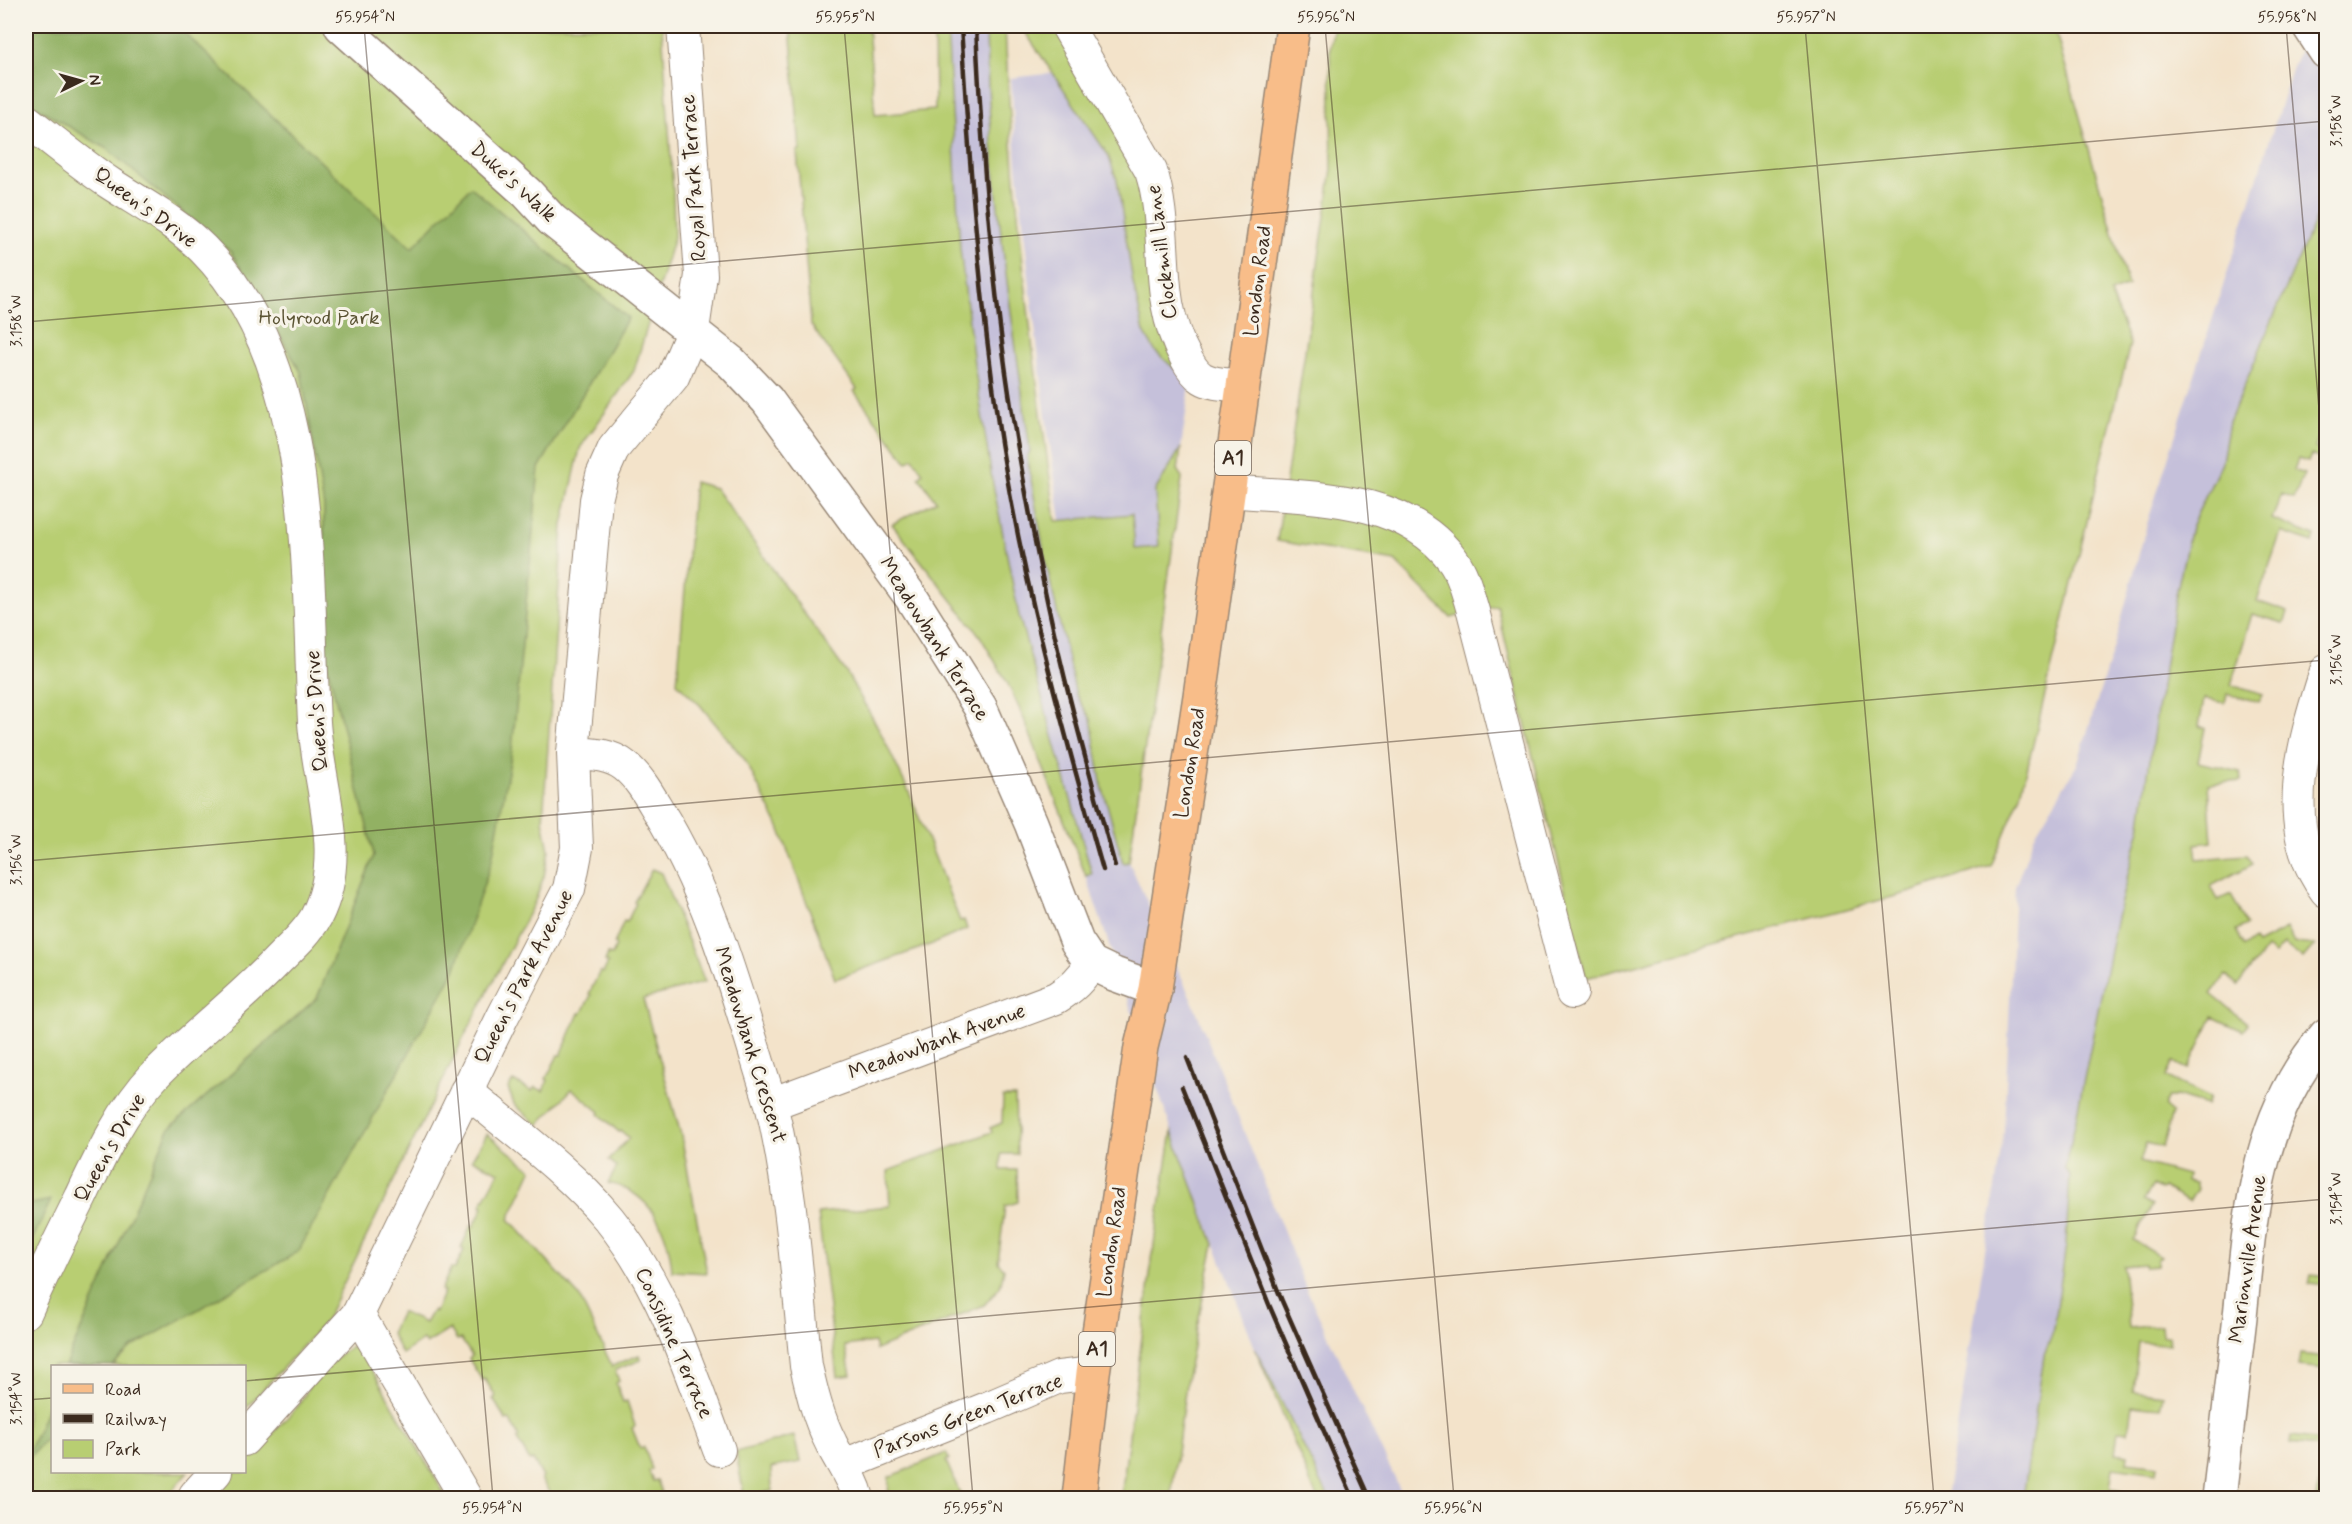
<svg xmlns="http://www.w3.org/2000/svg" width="2352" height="1524" viewBox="0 0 2352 1524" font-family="Mynerve,sans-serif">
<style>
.industrial{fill:#c5c0da}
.green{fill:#b8ce72;stroke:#7a7c48;stroke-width:1.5}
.forest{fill:#92b164;stroke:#666e41;stroke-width:1.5}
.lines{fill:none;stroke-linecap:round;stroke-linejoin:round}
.minor-casing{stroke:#978674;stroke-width:34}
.tertiary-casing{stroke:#978674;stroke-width:36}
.primary-casing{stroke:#978674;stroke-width:36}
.minor{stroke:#fff;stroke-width:32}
.tertiary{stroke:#fff;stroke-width:33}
.primary{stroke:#f8bd89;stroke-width:33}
.rail{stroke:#3b2a1e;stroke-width:4.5}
.ticks{fill:none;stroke:#3b2a1e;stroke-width:1.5;stroke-opacity:0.45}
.labels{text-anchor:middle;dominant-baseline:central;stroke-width:6;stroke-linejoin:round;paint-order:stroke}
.shield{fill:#f7f3e8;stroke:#73665b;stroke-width:1.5}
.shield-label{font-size:20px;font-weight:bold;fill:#3b2a1e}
.street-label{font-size:21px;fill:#3b2a1e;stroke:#f7f3e8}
.park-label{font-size:21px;fill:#5a5333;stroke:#f7f3e8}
.neatline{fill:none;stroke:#3b2a1e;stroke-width:2}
.ticks-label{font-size:15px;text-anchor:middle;fill:#3b2a1e}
</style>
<rect width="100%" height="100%" fill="#f7f3e8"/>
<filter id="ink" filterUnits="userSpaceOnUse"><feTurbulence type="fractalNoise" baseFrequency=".0167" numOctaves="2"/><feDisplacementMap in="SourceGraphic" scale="12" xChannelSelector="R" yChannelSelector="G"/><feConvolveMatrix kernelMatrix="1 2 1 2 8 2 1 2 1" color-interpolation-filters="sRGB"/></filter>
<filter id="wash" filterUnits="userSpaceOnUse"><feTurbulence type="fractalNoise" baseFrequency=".008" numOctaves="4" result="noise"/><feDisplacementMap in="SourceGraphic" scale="24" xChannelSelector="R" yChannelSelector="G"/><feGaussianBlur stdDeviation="1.35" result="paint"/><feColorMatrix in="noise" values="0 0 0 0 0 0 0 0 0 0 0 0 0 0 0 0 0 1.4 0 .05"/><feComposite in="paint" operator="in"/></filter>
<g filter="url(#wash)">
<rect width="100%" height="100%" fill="#f3e3ca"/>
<!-- industrial -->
<path class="industrial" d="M934,26H1005L1008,93L1019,234L1030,331L1056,521L1088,688L1129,862L1194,1005L1307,1291L1404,1498H1317L1255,1348L1172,1132L1086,876L1047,780L999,633Z
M2309,26H2326V192L2229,422L2222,462L2191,527L2169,636L2141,824L2117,917L2069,1153L2064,1166L2070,1174L2066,1245L2054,1329L2044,1356L2023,1498H1946L2004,1131L2015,887L2034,836L2077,765L2114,646L2148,521L2292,70Z
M1054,73L1103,145L1115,171L1133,283L1144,332L1191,378L1181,448L1155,491L1159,547L1135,550L1132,514L1061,521L1047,425L1030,286L1017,165L1011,78Z"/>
<!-- green -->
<path class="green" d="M26,26H662L673,190L674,237L634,371L580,448L563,525L543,820L549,850L544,876L535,901L462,1041L339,1293L325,1322L245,1409L244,1366H52V1472H188L166,1498H26Z
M790,26H868L875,115L935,110L934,26H947L960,248L974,364L992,479L1019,616L1092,874L1086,876L1022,714L1007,682L980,636L892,524L936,501L919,477L923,473L913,458L907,462L854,391L857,389L811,325L797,151L800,150Z
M986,26H1005C1012,192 1032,356 1056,521L1132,514L1135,549L1159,547L1155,491L1181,448L1178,471L1182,478L1129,862L1123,863L1101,782L1091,719L1076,695L1046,563L1027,457L1030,451C1011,309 988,169 986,26Z
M1021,26H1057L1136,157L1175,369L1155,351L1144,332L1133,283L1117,180L1108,155Z
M1334,26H2054L2128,286L2110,293L2130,344L2021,794L1991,866L1911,892L1586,978L1497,606L1451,618L1395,561L1277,541L1332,169L1330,47Z
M2325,196L2326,216L2323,220L2326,224V229L2317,237L2326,248V415L2315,448L2326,452V461L2311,455L2308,462L2298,459L2294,470L2304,474L2294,499L2282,494L2272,519L2315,536L2313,543L2281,532L2257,601L2288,612L2284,623L2252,614L2231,685L2263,695L2259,702L2227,694L2225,703L2204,699L2199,726L2205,728L2198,762L2240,772L2241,781L2208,784L2212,842L2195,844L2197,859L2247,855L2253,864L2211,886L2218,900L2231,894L2246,925L2236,930L2244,946L2254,940L2257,944L2286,929L2294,943L2315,945L2303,959L2284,944L2275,954L2267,948L2238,985L2226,975L2211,994L2248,1024L2243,1031L2213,1017L2188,1069L2173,1062L2166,1077L2210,1098L2207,1105L2176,1096L2168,1098L2165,1103V1107L2172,1113L2162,1147L2146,1143L2140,1162L2187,1175L2186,1181L2195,1183L2197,1189L2189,1202L2163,1188L2161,1190L2153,1185L2144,1201L2152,1206L2133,1240L2161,1257L2157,1260V1266L2145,1267L2144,1264L2123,1266L2129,1328L2161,1325L2162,1336H2169V1345L2138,1342L2133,1391L2163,1395L2160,1408L2132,1405L2128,1432L2118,1431L2115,1453L2128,1455L2127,1462L2158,1466L2157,1473L2113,1467L2110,1489L2122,1491L2121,1494L2107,1492L2106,1498H2023L2044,1356L2054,1329L2066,1245L2070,1175L2064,1167L2069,1153L2117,917L2141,824L2155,723L2176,595L2191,527L2222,462L2229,422Z
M694,482L715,488L846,672L879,729L909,792L960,921L964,920L967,929L935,943L835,979L779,827L745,760L700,705L677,683Z
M652,869L661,873L705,982L643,999L681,1135L707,1273L672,1271C669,1231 651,1192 608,1183L617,1167L609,1160L629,1138L621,1131L619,1132L599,1114L600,1112L572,1089L538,1125L514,1104L508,1088L513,1081L532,1091L535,1087L543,1091L548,1080L546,1079L558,1055H561L579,1013L581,1014L591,995L589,994L600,971L603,973L608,963L605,961L608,954L612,955L616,946L614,944L624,921L627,922L636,903L634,902Z
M1003,1097H1015L1017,1154H1001V1170H1017L1018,1202L1005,1206L998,1262L1004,1269L1000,1287L984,1305L876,1350L874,1342L845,1346L851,1375L837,1377L818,1213L890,1206L888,1171L992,1132L990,1128L1002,1123Z
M1172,1132L1214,1244L1187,1376L1171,1498H1121L1156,1229Z
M487,1134L532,1170L509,1219L579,1296L612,1366L639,1355L641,1360L615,1370L619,1381L616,1383L623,1402L627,1401L635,1426L632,1428L640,1448L644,1447L652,1469L649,1471L653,1481L657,1480L662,1493L659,1494L661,1498H553L541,1479L543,1477L533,1460L530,1461L517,1439L519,1437L509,1419L506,1420L493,1399L496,1397L485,1379L482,1380L469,1359L472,1356L461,1339L457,1340L450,1329L426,1344L423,1340L402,1354L391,1333L401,1312L425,1323L432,1311L435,1312L444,1291L441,1290L451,1268L455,1269L464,1250L461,1248L471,1225L474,1226L483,1207L481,1205L499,1172L472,1159Z
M2311,1275L2326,1277V1286L2309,1284Z
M351,1347L356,1349L365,1358L447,1498H213L221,1485L235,1472H244L245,1462L299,1405L310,1385L340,1354Z
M1255,1348L1329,1498H1317Z
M2301,1354L2326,1357V1369L2299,1366Z
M2326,1420V1447L2290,1443L2291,1436L2324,1440Z
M794,1436L800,1462L771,1468L772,1491L744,1496L736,1452Z
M946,1453L949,1459L946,1461L962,1498H888L889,1477Z
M2322,1458H2326V1498H2317Z"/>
<!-- forest -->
<path class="forest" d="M26,26H177L412,248L471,187L628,318L539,468L512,750L492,860L455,970L298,1252L131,1348L113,1366H65L169,1129L317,998L374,855L323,648L324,506L301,372L231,252L107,149L26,101Z
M51,1200L26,1253V1205Z
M52,1396V1432L26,1461V1458Z"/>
</g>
<g filter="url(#ink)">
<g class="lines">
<defs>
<path id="minor" d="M1067,26L1151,171C1171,233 1152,297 1185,356C1189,364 1194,373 1202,378C1213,385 1231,384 1243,386
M26,120C54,141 81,164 111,184C142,204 176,222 203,249C318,365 306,571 314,722C318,786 348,856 316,917C307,933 292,946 279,959C240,1000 194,1035 154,1076C122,1110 101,1155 81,1197C62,1235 43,1273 26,1312
M1228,491C1304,498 1403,492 1453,560C1464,575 1468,595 1473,611L1572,993
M2326,671C2304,740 2277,827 2326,891
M573,753C592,754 610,754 625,766C639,777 649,795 658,810C714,900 739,1004 771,1104C792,1189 797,1278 806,1366C812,1392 818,1418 831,1443C840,1462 853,1478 858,1498
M466,1091C514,1131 570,1172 609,1219C663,1285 690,1371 719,1450
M771,1104L1056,998C1072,988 1082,979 1091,963
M358,1314L466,1498
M244,1440L358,1314L503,1016L569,889L577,848L573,753L596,500L602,475L614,448L673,377L693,330L701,275L683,26
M844,1465L987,1408L1059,1377L1093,1373
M195,1495L216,1472"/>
<path id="tertiary" d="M341,26L527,193L552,220L731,362L767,400L911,597L980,707L1031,823L1077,942L1091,963L1114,974L1155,989
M2309,26L2326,52
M2219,1498C2226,1438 2233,1378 2240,1317C2250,1216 2256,1116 2326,1035"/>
<path id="primary" d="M1079,1498L1093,1373L1141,1047L1155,989L1200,696L1293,26"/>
</defs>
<!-- minor casing -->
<use href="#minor" class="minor-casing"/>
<!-- tertiary casing -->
<use href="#tertiary" class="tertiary-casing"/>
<!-- primary casing -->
<use href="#primary" class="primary-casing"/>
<!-- minor -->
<use href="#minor" class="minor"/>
<!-- tertiary -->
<use href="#tertiary" class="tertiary"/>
<!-- primary -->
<use href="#primary" class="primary"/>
<!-- rail -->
<path class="rail" d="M961,26C969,159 979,291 998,423C1021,575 1061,723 1103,870
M976,26C982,163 993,301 1016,437C1031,525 1048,613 1070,699C1084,755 1100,811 1115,866
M1187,1058L1282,1301L1369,1498
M1182,1087L1270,1307L1353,1498"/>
</g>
</g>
<!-- ticks -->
<path class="ticks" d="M364,26L493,1498M844,26L973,1498M1325,26L1454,1498M1805,26L1934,1498M2286,26L2326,490M26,322L2326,121M26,861L2326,660M244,1381L2326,1199M26,1400L52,1398"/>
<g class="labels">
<!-- shield labels -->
<g class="shield">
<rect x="1215" y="441" width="36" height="34" rx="4.5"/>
<rect x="1079" y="1332" width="36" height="34" rx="4.5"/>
</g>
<g class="shield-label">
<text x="1233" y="458">A1</text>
<text x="1097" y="1349">A1</text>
</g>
<!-- street labels -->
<g class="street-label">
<text transform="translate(694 178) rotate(-94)">Royal Park Terrace</text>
<text transform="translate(513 182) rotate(42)">Duke's Walk</text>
<text transform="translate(145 208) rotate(36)">Queen's Drive</text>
<text transform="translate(1162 252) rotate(-97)">Clockmill Lane</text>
<text transform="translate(1258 281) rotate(-83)">London Road</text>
<text transform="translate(934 639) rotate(58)">Meadowbank Terrace</text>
<text transform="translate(317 711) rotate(-94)">Queen's Drive</text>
<text transform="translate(1190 763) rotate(-81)">London Road</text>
<text transform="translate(524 977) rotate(-63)">Queen's Park Avenue</text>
<text transform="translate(937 1042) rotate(-20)">Meadowbank Avenue</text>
<text transform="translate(750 1045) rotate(73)">Meadowbank Crescent</text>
<text transform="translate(110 1148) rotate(-60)">Queen's Drive</text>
<text transform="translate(1112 1242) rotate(-82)">London Road</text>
<text transform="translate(2248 1259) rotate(-82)">Marionville Avenue</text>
<text transform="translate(674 1343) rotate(66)">Considine Terrace</text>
<text transform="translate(968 1416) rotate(-21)">Parsons Green Terrace</text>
</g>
<!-- park labels -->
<g class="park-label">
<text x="319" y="318">Holyrood Park</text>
</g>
</g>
<!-- margin -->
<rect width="2352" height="1524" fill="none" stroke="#f7f3e8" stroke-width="66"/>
<!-- legend -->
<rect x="51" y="1365" width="195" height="108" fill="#f7f3e8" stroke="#aca397" stroke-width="1.5"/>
<rect x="63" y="1384" width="30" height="9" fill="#f8bd89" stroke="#aca397" stroke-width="1.5"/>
<text x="105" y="1395" font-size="18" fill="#3b2a1e">Road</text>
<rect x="63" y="1414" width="30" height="9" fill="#3b2a1e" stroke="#aca397" stroke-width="1.5"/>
<text x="105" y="1425" font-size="18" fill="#3b2a1e">Railway</text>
<rect x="63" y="1440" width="30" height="18" fill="#b8ce72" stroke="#aca397" stroke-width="1.5"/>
<text x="105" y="1455" font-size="18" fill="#3b2a1e">Park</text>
<!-- north arrow -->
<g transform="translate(81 81) rotate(85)" stroke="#f7f3e8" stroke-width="4.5" paint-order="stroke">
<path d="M0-4.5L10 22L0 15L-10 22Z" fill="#3b2a1e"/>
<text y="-9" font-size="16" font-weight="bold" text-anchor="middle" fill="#3b2a1e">N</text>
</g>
<rect x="33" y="33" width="2286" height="1458" class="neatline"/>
<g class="ticks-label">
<text x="365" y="22">55.954°N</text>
<text x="845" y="22">55.955°N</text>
<text x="1326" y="22">55.956°N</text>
<text x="1806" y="22">55.957°N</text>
<text x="2287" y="22">55.958°N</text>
<text transform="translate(2336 121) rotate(-90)" y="5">3.158°W</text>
<text transform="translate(16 321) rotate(-90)" y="5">3.158°W</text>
<text transform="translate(2336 660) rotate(-90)" y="5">3.156°W</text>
<text transform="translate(16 860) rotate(-90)" y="5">3.156°W</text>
<text transform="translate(2336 1199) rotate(-90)" y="5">3.154°W</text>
<text transform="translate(16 1399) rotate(-90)" y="5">3.154°W</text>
<text x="492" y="1513">55.954°N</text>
<text x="973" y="1513">55.955°N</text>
<text x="1453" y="1513">55.956°N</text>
<text x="1934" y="1513">55.957°N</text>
</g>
</svg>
